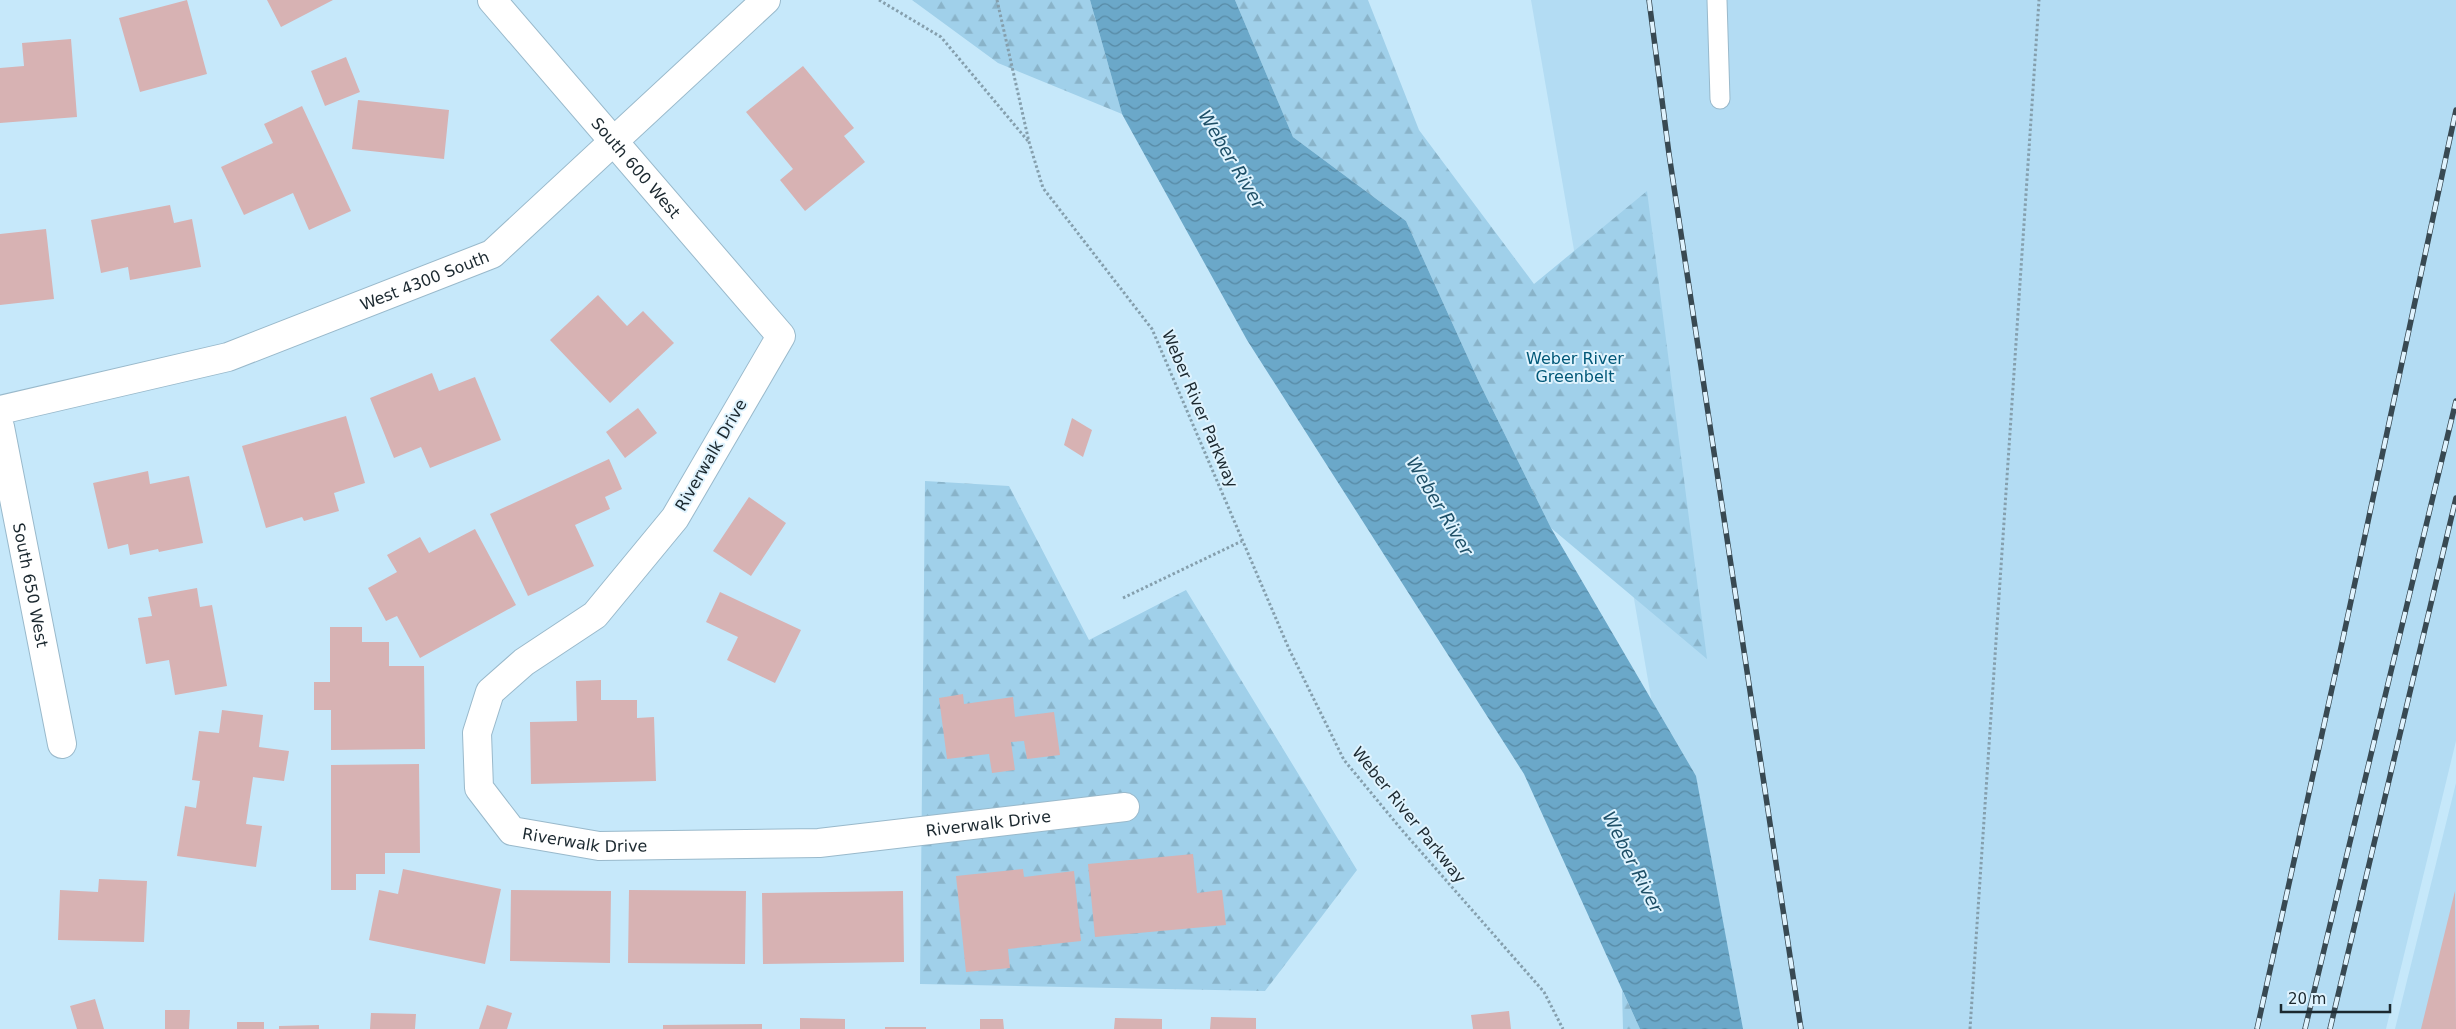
<svg xmlns="http://www.w3.org/2000/svg" width="2456" height="1029" viewBox="0 0 2456 1029" font-family="'DejaVu Sans',sans-serif">
<style>
.built{fill:#b3dcf3}
.forest{fill:url(#forest-firs)}
.water{fill:url(#water-waves)}
.building{fill:#d7b2b3}
.lines{fill:none;stroke-linecap:round;stroke-linejoin:round}
.service-casing{stroke:#99b9cb;stroke-width:21}
.minor-casing{stroke:#99b9cb;stroke-width:30}
.path{stroke:#859fad;stroke-width:3;stroke-dasharray:2.5 2.5;stroke-linecap:butt}
.service{stroke:#fff;stroke-width:19}
.minor{stroke:#fff;stroke-width:28}
.rail-casing{stroke:#384952;stroke-width:5.5}
.rail{stroke:#dff3fe;stroke-width:4;stroke-dasharray:11;stroke-linecap:butt}
.labels{text-anchor:middle;dominant-baseline:central;stroke-width:4;stroke-linejoin:round;paint-order:stroke}
.street-label{font-size:16px;fill:#1b282f;stroke:#dff3fe}
.park-label{font-size:16px;fill:#025878;stroke:#dff3fe}
.water-label{font-size:18px;font-style:italic;fill:#1e4f67;stroke:#dff3fe}
</style>
<defs>
<pattern id="forest-firs" width="22" height="20" patternUnits="userSpaceOnUse" patternTransform="scale(1.25)"><rect width="22" height="20" fill="#a0d0ea"/><path d="M5 1l3.5 6h-7zM16 11l3.5 6h-7z" fill="#89b3c9"/></pattern>
<pattern id="water-waves" width="16" height="10" patternUnits="userSpaceOnUse" patternTransform="scale(1.25)"><rect width="16" height="10" fill="#6ba8c9"/><path d="M0 5q4-4 8 0t8 0" fill="none" stroke="#5789a4"/></pattern>
</defs>
<rect width="100%" height="100%" fill="#c6e8fa"/>
<!-- built -->
<path class="built" d="M1531,0H2456V741L2386,1029H1708Z
M2456,783V1029H2395Z"/>
<!-- forest -->
<path class="forest" d="M912,0H1090L1122,114L998,63Z
M1235,0H1368L1419,130L1534,284L1647,191L1707,659L1551,528L1479,382L1406,221L1293,137Z
M925,481L1009,486L1089,640L1186,590L1357,870L1265,991L920,984Z
M1622,990L1640,1029H1623Z"/>
<!-- water -->
<path class="water" d="M1090,0H1235L1293,137L1406,221L1479,382L1551,528L1696,776L1743,1029H1640L1524,774L1247,340L1122,114Z"/>
<!-- building -->
<path class="building" d="M187,0L207,74L140,92L119,18Z
M267,0H333L281,27Z
M71,39L77,117L0,123V68L24,66L22,43Z
M346,57L360,92L325,106L311,71Z
M803,66L854,128L844,136L865,162L805,211L780,180L793,169L746,112Z
M358,100L449,110L444,159L352,149Z
M302,106L351,211L309,230L293,193L244,215L221,167L273,143L264,124Z
M170,205L174,223L192,219L201,267L130,280L128,267L101,273L91,220Z
M46,229L54,299L0,305V234Z
M598,295L627,326L643,311L674,343L610,403L550,340Z
M432,373L439,391L475,377L501,440L430,468L421,447L394,458L370,398Z
M638,408L657,433L625,458L606,432Z
M346,416L365,483L334,493L339,511L304,521L302,517L266,528L242,446Z
M1072,418L1092,430L1083,457L1064,445Z
M609,459L622,489L605,497L610,509L575,525L594,566L528,596L490,514Z
M148,471L150,484L189,476L203,543L159,552L158,549L130,555L128,544L108,549L93,483Z
M749,497L786,523L751,576L713,551Z
M475,529L516,605L420,658L397,616L386,621L368,588L397,572L387,555L420,537L429,553Z
M197,588L200,607L212,605L227,686L175,695L169,660L146,664L138,618L152,616L148,597Z
M720,592L801,630L775,683L727,660L738,637L706,622Z
M330,627H362V642H389V666H424L425,749L331,750V710H314V682H330Z
M601,680V700H637V718L654,717L656,781L531,784L530,722L577,721L576,681Z
M963,694L964,704L1013,697L1015,717L1054,712L1060,755L1027,759L1024,741L1011,742L1015,770L992,773L989,754L947,759L939,698Z
M222,710L263,715L259,747L289,751L284,781L253,777L246,824L262,826L256,867L177,856L185,806L196,808L200,781L192,780L199,731L219,733Z
M419,764L420,853H385V874H356V890H331V765Z
M1193,854L1197,893L1222,890L1226,925L1095,937L1088,864Z
M403,869L501,889L485,964L369,940L379,890L398,894Z
M1023,869L1024,877L1074,871L1081,941L1008,949L1010,968L966,972L956,876Z
M99,879L147,881L144,942L58,940L60,890L98,892Z
M511,890L611,891L610,963L510,961Z
M629,890L746,891L745,964L628,963Z
M903,891L904,962L763,964L762,893Z
M2455,891L2456,1029H2421Z
M95,999L104,1029H77L70,1006Z
M487,1005L512,1013L507,1029H479Z
M165,1010H190L189,1029H165Z
M1509,1011L1511,1029H1473L1471,1015Z
M371,1013L416,1014L415,1029H370Z
M1211,1017L1256,1018V1029H1210Z
M800,1018L845,1019V1029H800Z
M1115,1018L1162,1019V1029H1114Z
M980,1019H1003L1004,1029H980Z
M237,1022H264V1029H237Z
M762,1024V1029H663V1025Z
M319,1025V1029H279V1026Z
M885,1027H926V1029H885Z"/>
<g class="lines">
<defs>
<path id="service" d="M1717,0L1720,99"/>
<g id="minor">
<path id="s1" d="M492,0L781,336L675,518L595,615L524,662L490,692L477,733L479,788L512,831L599,846L819,843L1125,807"/>
<path id="s2" d="M0,410L228,357L492,254L766,0"/>
<path id="s3" d="M0,427L62,744"/>
</g>
</defs>
<!-- service casing -->
<use href="#service" class="service-casing"/>
<!-- minor casing -->
<use href="#minor" class="minor-casing"/>
<!-- path -->
<path class="path" d="M879,0L941,37L1028,141
M997,0L1029,142L1043,188L1152,329L1289,649L1344,760L1401,829L1544,992L1563,1029
M1123,598L1242,541
M1970,1029L2039,0"/>
<!-- service -->
<use href="#service" class="service"/>
<!-- minor -->
<use href="#minor" class="minor"/>
<defs>
<path id="rail" d="M1649,0L1669,154L1801,1029
M2257,1029L2342,643L2456,110
M2305,1029L2456,401
M2330,1029L2456,498"/>
</defs>
<!-- rail casing -->
<use href="#rail" class="rail-casing"/>
<!-- rail -->
<use href="#rail" class="rail"/>
</g>
<g class="labels">
<!-- street labels -->
<g class="street-label">
<text stroke="none"><textPath href="#s1" startOffset="221">South 600 West</textPath></text>
<text stroke="none"><textPath href="#s2" startOffset="445">West 4300 South</textPath></text>
<text transform="translate(1200 409) rotate(67)">Weber River Parkway</text>
<text transform="translate(711 455) rotate(-60)">Riverwalk Drive</text>
<text stroke="none"><textPath href="#s3" startOffset="161">South 650 West</textPath></text>
<text transform="translate(1409 815) rotate(51)">Weber River Parkway</text>
<text stroke="none"><textPath href="#s1" startOffset="1541">Riverwalk Drive</textPath></text>
<text stroke="none"><textPath href="#s1" startOffset="1136">Riverwalk Drive</textPath></text>
</g>
<!-- park labels -->
<g class="park-label">
<text x="1575" y="358">Weber River<tspan x="1575" dy="18">Greenbelt</tspan></text>
</g>
<!-- water labels -->
<g class="water-label">
<text transform="translate(1232 159) rotate(59)">Weber River</text>
<text transform="translate(1440 506) rotate(59)">Weber River</text>
<text transform="translate(1633 862) rotate(63)">Weber River</text>
</g>
</g>
<!-- scale -->
<path d="M2281 1004v8h109v-8" fill="none" stroke="#1b282f" stroke-width="2.5"/>
<text x="2288" y="1004" font-size="15" fill="#1b282f" stroke="#dff3fe" stroke-width="4" paint-order="stroke">20 m</text>
</svg>
